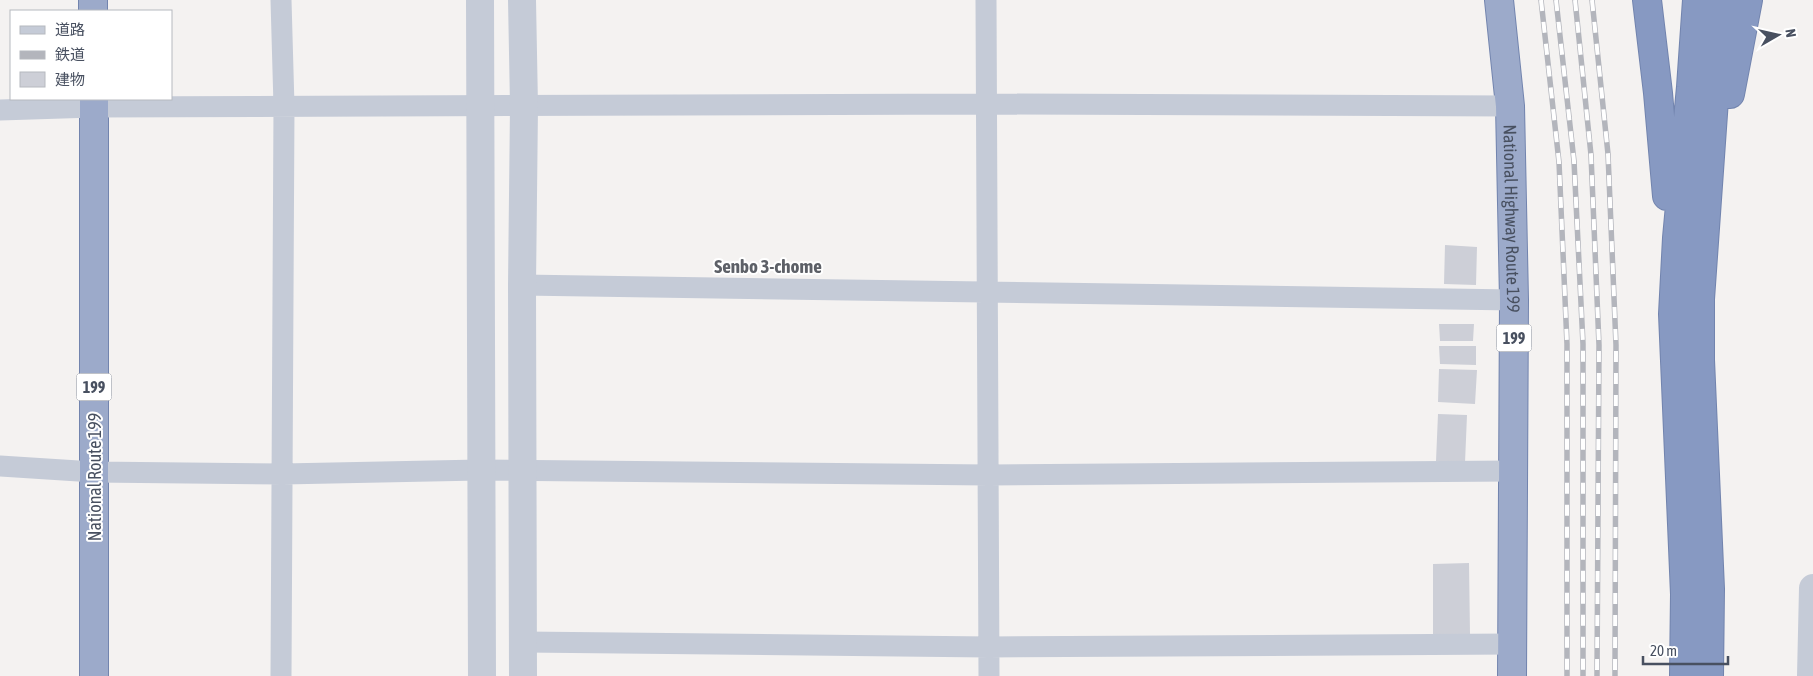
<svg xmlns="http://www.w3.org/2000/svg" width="1813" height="676" viewBox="0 0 1813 676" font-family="'Asap Condensed','Noto Sans JP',sans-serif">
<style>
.building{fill:#cdcfd7}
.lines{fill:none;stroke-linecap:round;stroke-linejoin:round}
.trunk-casing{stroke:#7284ae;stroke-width:30}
.motorway-casing{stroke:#7284ae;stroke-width:30}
.minor{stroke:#c5cbd7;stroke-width:21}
.tertiary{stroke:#c5cbd7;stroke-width:28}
.trunk{stroke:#9caaca;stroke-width:28}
.motorway{stroke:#8799c2;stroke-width:28}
.rail-casing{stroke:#b3b5bc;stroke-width:5.5}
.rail{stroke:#fff;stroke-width:4;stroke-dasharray:11;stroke-linecap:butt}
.labels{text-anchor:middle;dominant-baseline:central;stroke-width:4;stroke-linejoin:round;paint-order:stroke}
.shield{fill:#fff;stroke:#7f8490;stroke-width:1}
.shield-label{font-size:16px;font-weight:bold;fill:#485060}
.street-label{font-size:18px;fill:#485060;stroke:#fff}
.neighbourhood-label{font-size:19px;font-weight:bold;fill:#5d6067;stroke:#fff}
</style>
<rect width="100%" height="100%" fill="#f4f2f1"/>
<!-- building -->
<path class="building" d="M1445,245L1477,247L1476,285L1444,284Z
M1439,324H1474L1473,341H1440Z
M1439,346H1476V365L1440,364Z
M1439,369L1477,370L1475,404L1438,402Z
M1438,414L1467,415L1465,463L1436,461Z
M1469,563L1470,634L1433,635V564Z"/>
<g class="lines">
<defs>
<g id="trunk">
<path d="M93,0V11"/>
<path id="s1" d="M1499,0L1510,106L1514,300L1512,676"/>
<path d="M94,99V676"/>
</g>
<path id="motorway" d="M1647,0L1658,93L1667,196
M1730,94L1748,0
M1684,676L1685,594L1673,314L1677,238L1691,87L1697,0
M1709,676L1710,589L1700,360V299L1721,0"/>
</defs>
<!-- trunk casing -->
<use href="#trunk" class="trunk-casing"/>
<!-- motorway casing -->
<use href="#motorway" class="motorway-casing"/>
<!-- minor -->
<path class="minor" d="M281,0L284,106L281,676
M986,0L989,676
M0,110L94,107L985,104L1510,106
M522,285L1514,300
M0,466L94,472L283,474L480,470L989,475L1513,471
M524,642L989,647L1512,644"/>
<!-- tertiary -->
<path class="tertiary" d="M480,0L482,676
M522,0L524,106L522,285L523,676
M1811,676L1813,588"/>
<!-- trunk -->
<use href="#trunk" class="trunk"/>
<!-- motorway -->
<use href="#motorway" class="motorway"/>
<defs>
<path id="rail" d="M1541,0L1559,162L1567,344V676
M1556,0L1574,161L1583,344V676
M1575,0L1591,155L1599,345L1597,676
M1592,0L1608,154L1616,345L1615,676"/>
</defs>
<!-- rail casing -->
<use href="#rail" class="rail-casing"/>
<!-- rail -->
<use href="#rail" class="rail"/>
</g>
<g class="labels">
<!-- shield labels -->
<g class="shield">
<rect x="1496.5" y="324.5" width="35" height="27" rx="4"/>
<rect x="76.5" y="373.5" width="35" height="27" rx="4"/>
</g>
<g class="shield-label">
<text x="1514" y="338">199</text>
<text x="94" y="387">199</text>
</g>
<!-- street labels -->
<g class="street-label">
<text stroke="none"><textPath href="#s1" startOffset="219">National Highway Route 199</textPath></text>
<text transform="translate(94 477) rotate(-90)">National Route 199</text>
</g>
<!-- neighbourhood labels -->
<g class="neighbourhood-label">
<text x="768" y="266">Senbo 3-chome</text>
</g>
</g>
<!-- legend -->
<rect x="10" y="10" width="162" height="90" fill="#ffffff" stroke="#b6b9bf"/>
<rect x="20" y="26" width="25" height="8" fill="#c5cbd7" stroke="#b6b9bf"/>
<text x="55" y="35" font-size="15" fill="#485060">道路</text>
<rect x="20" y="51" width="25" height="8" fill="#b3b5bc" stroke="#b6b9bf"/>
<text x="55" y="60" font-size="15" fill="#485060">鉄道</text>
<rect x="20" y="72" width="25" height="15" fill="#cdcfd7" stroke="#b6b9bf"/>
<text x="55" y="85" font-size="15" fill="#485060">建物</text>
<!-- north arrow -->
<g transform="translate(1778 35) rotate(81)" stroke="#ffffff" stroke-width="4" paint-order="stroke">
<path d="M0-4L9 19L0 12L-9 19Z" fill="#485060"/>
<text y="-8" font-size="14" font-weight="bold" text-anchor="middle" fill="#485060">N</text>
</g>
<!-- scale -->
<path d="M1643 656v8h85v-8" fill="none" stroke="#485060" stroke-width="2.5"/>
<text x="1650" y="656" font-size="15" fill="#485060" stroke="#ffffff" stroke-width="4" paint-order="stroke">20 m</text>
</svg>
